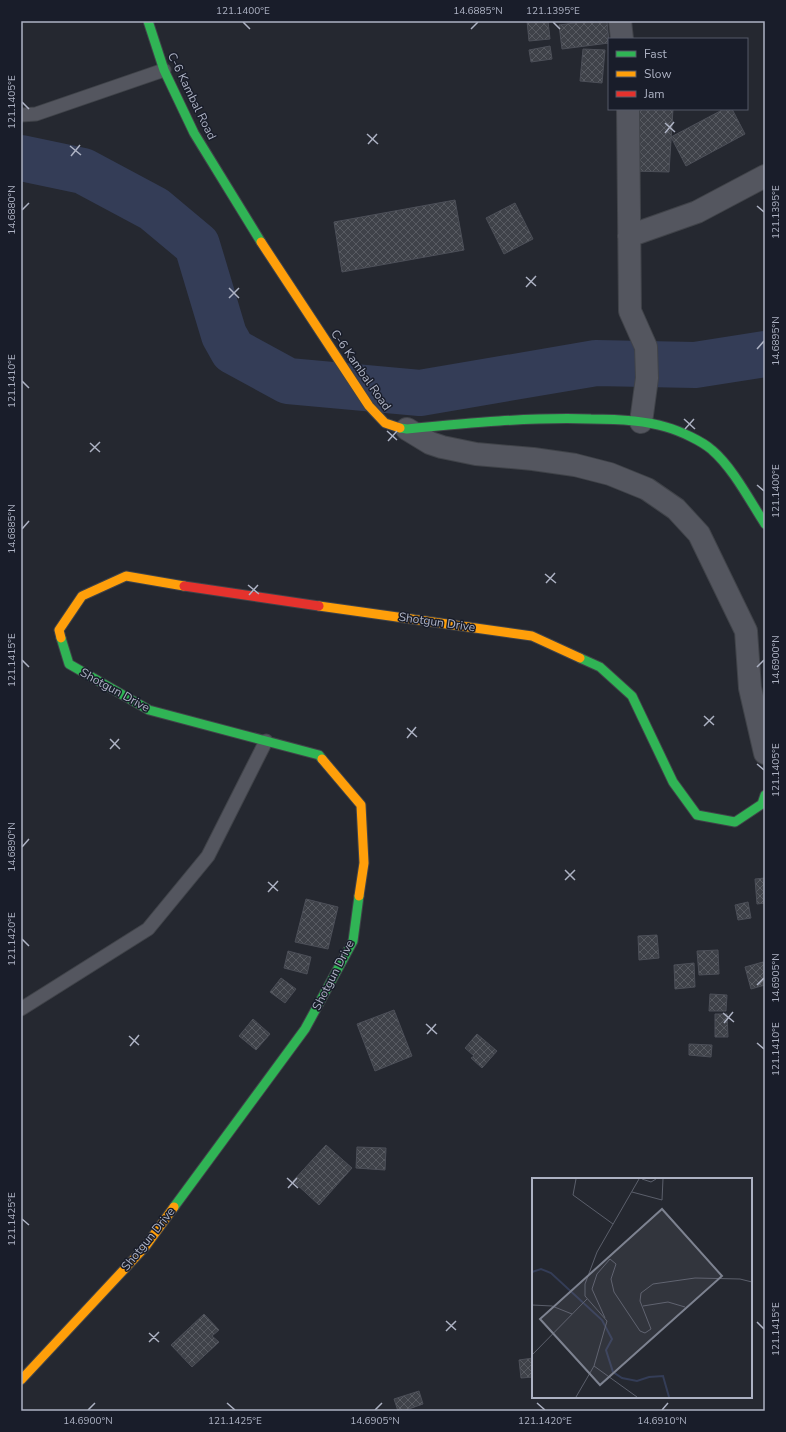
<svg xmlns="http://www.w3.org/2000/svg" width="786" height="1432" viewBox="0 0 786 1432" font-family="'Nunito Sans',sans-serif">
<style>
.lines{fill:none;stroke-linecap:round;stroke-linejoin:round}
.river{stroke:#343d57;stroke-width:46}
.building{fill:url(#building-cross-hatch);stroke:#4c4f58}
.lane-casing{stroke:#404349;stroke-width:15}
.street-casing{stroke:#404349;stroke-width:24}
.fast-casing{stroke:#404349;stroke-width:11}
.slow-casing{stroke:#404349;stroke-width:11}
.jam-casing{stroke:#404349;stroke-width:11}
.lane{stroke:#54565f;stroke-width:13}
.street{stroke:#54565f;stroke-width:22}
.fast{stroke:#30b455;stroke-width:9}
.slow{stroke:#ff9f0a;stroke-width:9}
.jam{stroke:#e5322d;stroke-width:9}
.ticks{fill:none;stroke:#adb2c3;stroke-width:1.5}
.labels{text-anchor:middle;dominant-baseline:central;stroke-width:3;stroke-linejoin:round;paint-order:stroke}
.street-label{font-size:12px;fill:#adb2c3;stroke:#191d2a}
.inset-river{fill:none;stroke:#343d57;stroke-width:2}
.inset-road{fill:none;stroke:#5b5f6b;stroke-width:1}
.view{fill:#7d8290;fill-opacity:0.15;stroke:#7d8290;stroke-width:2}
.inset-edge{fill:none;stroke:#adb2c3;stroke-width:2}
.neatline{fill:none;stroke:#adb2c3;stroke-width:1.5}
.ticks-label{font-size:10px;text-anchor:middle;fill:#adb2c3}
</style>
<defs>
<pattern id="building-cross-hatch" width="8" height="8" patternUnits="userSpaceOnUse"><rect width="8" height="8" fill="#3f4249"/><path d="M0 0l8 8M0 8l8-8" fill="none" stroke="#585b62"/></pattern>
</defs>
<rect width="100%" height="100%" fill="#252830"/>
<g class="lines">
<!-- river -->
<path class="river" d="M21,158L83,171L154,209L197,245L224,335L233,351L288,381L420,393L596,363L695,365L765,354"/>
</g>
<!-- building -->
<path class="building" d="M527,21H548L550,39L529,41Z
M590,21H607L609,43L562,49L559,25Z
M550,46L552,59L531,62L529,50Z
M583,49L605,50L602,83L580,81Z
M635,109H673L669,172L632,171Z
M724,109H732L745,134L686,166L671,137Z
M455,200L464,250L342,272L334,222Z
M515,203L533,239L504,254L486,218Z
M765,878V903L757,904L755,879Z
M306,899L338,907L328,949L295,942Z
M748,902L751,918L738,920L735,905Z
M657,935L659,958L639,960L638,936Z
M718,950L719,974L699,975L697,951Z
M288,951L311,957L307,974L284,968Z
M763,962L765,968V985L751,989L745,967Z
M694,963L695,987L675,989L674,965Z
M281,978L296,989L285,1003L270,992Z
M710,994L727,995L726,1011H709Z
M394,1010L412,1056L375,1071L357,1024Z
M715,1014H727L728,1037H715Z
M253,1019L270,1034L256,1050L239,1036Z
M477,1034L497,1051L482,1068L471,1058L474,1056L465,1048Z
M689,1044L712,1045L711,1057L689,1055Z
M326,1145L352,1168L319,1205L293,1181Z
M357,1147L386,1148L385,1170L356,1168Z
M204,1314L219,1330L212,1336L219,1342L192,1367L171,1345Z
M533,1358V1377L521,1378L519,1360Z
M419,1391L423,1404L403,1411H398L394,1399Z"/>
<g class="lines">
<defs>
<path id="lane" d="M21,115L36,114L164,70
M21,1009L148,929L208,856L266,741"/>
<path id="street" d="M620,21L622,39
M628,109L630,311L646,347L647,378L641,422
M629,236L697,212L765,176
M407,429L430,443L442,447L476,454L533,459L575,465L610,474L647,489L676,509L699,534L746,631L750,688L765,753"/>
<path id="fast" d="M148,21L164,70L194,133L261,242
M400,428L407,429C468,423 530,417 591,419C616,419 643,420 666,427C680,431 702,441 712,450C733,468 750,501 765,524
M61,638L69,664L149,710L319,755L322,759
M580,658L600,667L632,696L673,782L697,815L735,822L762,804L765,795
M174,1207L305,1029L353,941L359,896"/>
<path id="slow" d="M261,242L369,406L385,423L400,428
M319,606L532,636L580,658
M61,638L59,630L82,596L126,576L184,586
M322,759L361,805L364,863L359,896
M21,1380L145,1247L174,1207"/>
<path id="jam" d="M184,586L319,606"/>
</defs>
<!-- lane casing -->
<use href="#lane" class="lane-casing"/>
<!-- street casing -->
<use href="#street" class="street-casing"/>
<!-- fast casing -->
<use href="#fast" class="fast-casing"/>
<!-- slow casing -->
<use href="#slow" class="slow-casing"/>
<!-- jam casing -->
<use href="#jam" class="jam-casing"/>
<!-- lane -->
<use href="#lane" class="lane"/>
<!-- street -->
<use href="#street" class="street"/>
<!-- fast -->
<use href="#fast" class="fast"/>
<!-- slow -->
<use href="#slow" class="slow"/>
<!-- jam -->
<use href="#jam" class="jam"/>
</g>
<!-- ticks -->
<path class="ticks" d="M243,22L250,29M553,22L560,29M471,29L478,22M22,102L29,109M665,123L675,132M665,133L674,122M367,134L378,144M368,144L377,134M70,146L81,155M71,156L80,145M757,206L764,212M22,210L29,203M526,277L536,286M526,287L536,276M229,288L239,298M229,298L239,288M757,349L764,341M22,381L29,388M684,419L695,429M685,429L694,419M387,431L397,440M388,441L397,431M90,443L100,452M90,452L100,442M757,485L764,491M22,529L29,521M545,574L556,583M546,583L555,573M248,585L259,594M249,595L258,585M22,660L29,667M757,667L764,660M704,716L714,725M704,726L714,716M407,728L417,737M407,738L416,727M110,739L120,749M110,749L119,739M757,764L764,770M22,847L29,839M565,870L575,880M565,880L575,870M268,882L278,891M268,892L278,881M22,939L29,946M757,985L764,978M723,1013L734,1022M724,1023L733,1012M426,1024L437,1034M427,1034L436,1024M129,1036L139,1045M757,1043L764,1049M130,1046L139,1035M287,1178L298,1188M288,1188L297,1178M22,1219L29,1225M446,1321L456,1330M757,1322L764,1329M446,1331L456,1321M149,1333L159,1342M149,1342L159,1332M227,1403L235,1410M537,1403L545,1410M88,1410L95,1403M375,1410L382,1403M662,1410L668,1403"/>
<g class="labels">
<!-- street labels -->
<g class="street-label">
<text transform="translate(192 96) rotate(64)">C-6 Kambal Road</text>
<text transform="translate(361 370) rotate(55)">C-6 Kambal Road</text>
<text transform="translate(437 622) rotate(8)">Shotgun Drive</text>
<text transform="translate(115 690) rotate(29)">Shotgun Drive</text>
<text transform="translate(333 975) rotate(-63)">Shotgun Drive</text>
<text transform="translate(148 1239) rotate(-51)">Shotgun Drive</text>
</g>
</g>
<!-- overview -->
<g transform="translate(532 1178)">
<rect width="220" height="220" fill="#252830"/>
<path class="inset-river" d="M0,94L9,91L19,95L70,142L80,161L74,172L81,194L90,200L105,203L117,199L131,198L137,219"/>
<path class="inset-road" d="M44,1L41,17L81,46M110,1L119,4L124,1M100,14L130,22L131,1M0,127L20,128L40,136M111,128L136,124L153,129M73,140L60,111L65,96L78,81L84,86L79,101L82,114L108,153L113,155L119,151L108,123L109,115L121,106L163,100L208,101L220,104M0,177L55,121M62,188L105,219M44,219L62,188L75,143L53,118V106L65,74L107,1"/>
<path class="view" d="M130,31L190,98L68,207L8,141Z"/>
<rect width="220" height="220" class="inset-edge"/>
</g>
<!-- border -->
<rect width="786" height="1432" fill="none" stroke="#191d2a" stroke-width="44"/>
<!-- legend -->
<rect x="608" y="38" width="140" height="72" fill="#191d2a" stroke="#545967"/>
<rect x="616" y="51" width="20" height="6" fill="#30b455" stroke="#545967"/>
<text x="644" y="58" font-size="12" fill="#adb2c3">Fast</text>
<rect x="616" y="71" width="20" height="6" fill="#ff9f0a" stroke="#545967"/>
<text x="644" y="78" font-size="12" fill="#adb2c3">Slow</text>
<rect x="616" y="91" width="20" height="6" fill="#e5322d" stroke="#545967"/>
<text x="644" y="98" font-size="12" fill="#adb2c3">Jam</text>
<rect x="22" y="22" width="742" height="1388" class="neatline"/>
<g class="ticks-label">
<text x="243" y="14">121.1400°E</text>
<text x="478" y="14">14.6885°N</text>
<text x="553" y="14">121.1395°E</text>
<text transform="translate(11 102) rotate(-90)" y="4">121.1405°E</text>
<text transform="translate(11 210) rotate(-90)" y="4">14.6880°N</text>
<text transform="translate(775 212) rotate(-90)" y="4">121.1395°E</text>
<text transform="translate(775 341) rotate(-90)" y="4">14.6895°N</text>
<text transform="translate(11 381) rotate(-90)" y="4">121.1410°E</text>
<text transform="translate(775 491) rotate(-90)" y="4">121.1400°E</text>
<text transform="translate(11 529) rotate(-90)" y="4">14.6885°N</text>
<text transform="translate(775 660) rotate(-90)" y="4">14.6900°N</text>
<text transform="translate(11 660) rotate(-90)" y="4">121.1415°E</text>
<text transform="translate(775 770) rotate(-90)" y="4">121.1405°E</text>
<text transform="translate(11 847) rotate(-90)" y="4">14.6890°N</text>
<text transform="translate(11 939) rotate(-90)" y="4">121.1420°E</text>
<text transform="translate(775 978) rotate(-90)" y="4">14.6905°N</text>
<text transform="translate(775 1049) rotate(-90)" y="4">121.1410°E</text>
<text transform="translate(11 1219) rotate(-90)" y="4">121.1425°E</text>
<text transform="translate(775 1329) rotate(-90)" y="4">121.1415°E</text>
<text x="88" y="1424">14.6900°N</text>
<text x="235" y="1424">121.1425°E</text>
<text x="375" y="1424">14.6905°N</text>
<text x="545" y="1424">121.1420°E</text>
<text x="662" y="1424">14.6910°N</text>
</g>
</svg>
